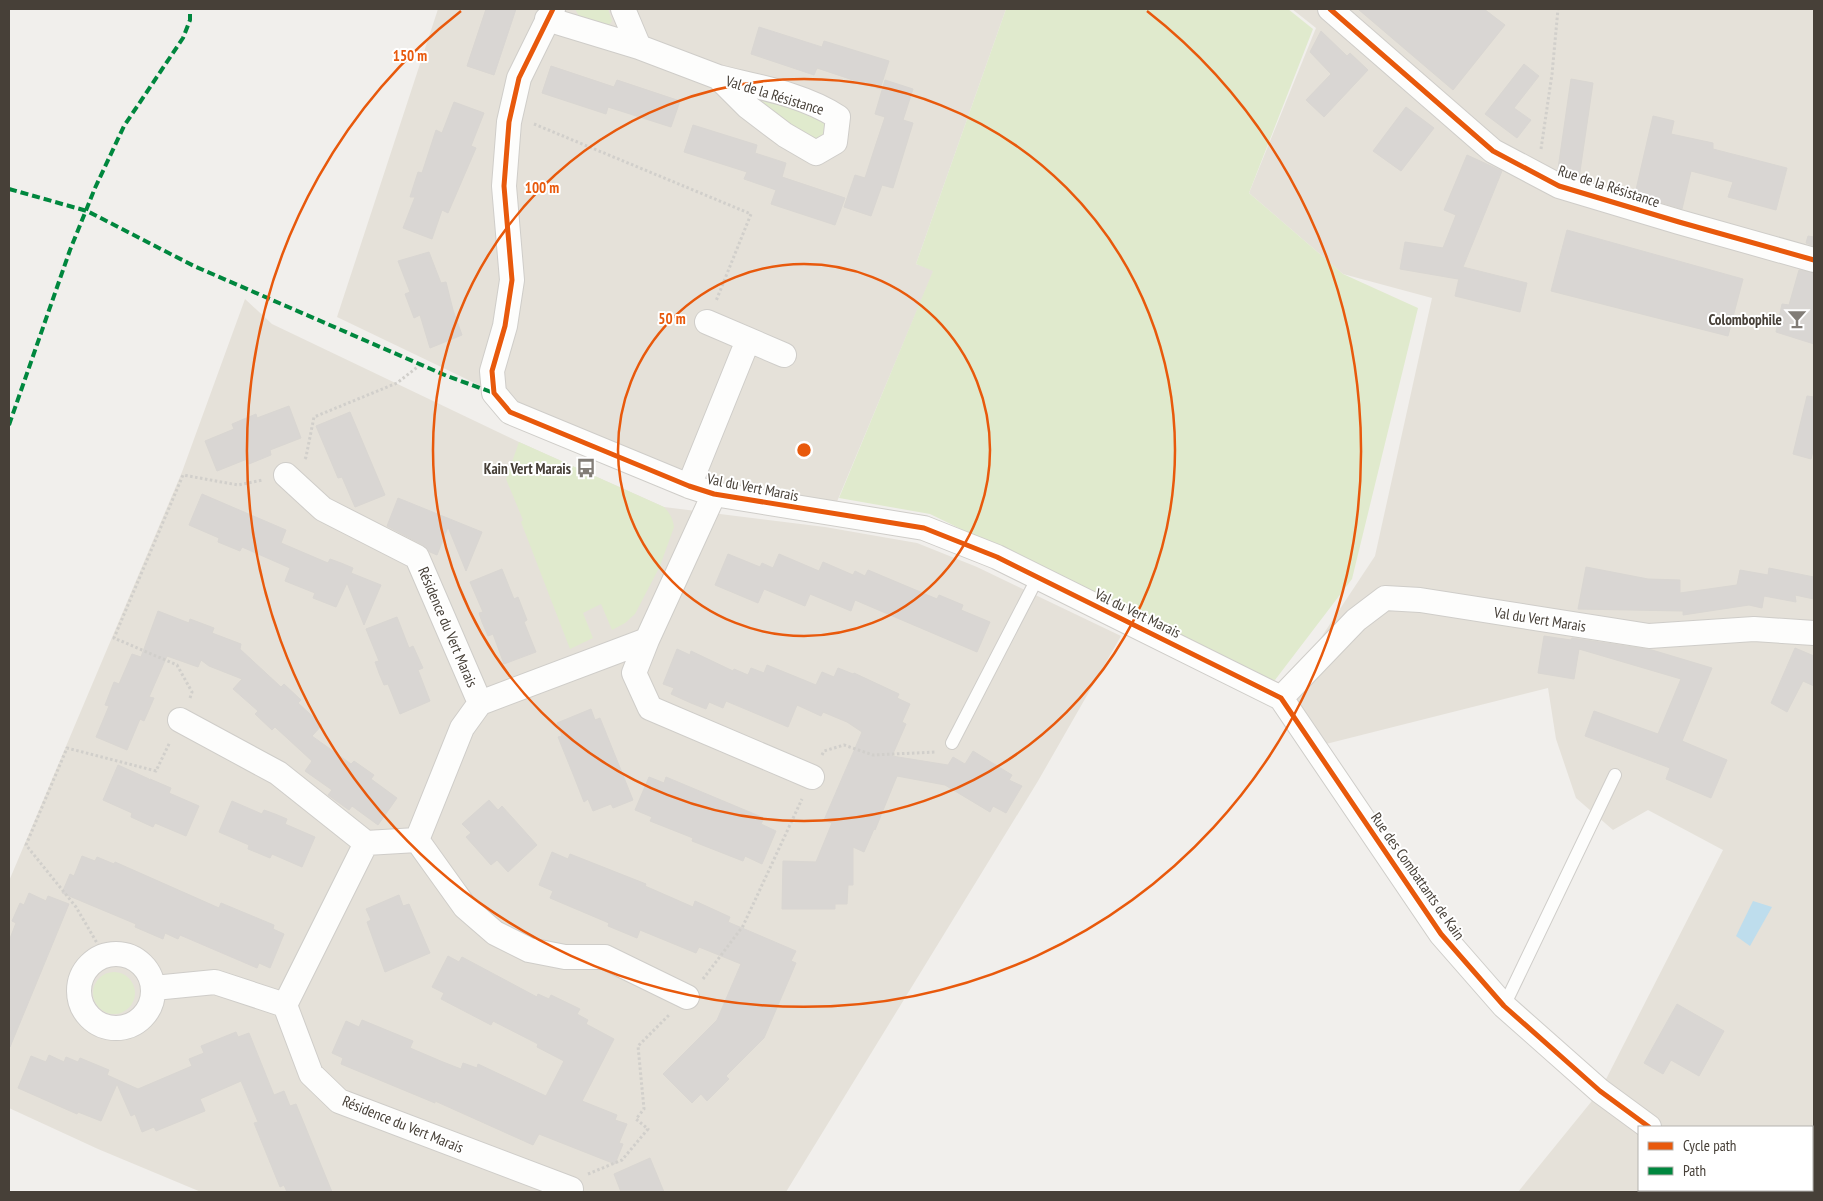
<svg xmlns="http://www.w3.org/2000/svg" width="1823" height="1201" viewBox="0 0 1823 1201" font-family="'PT Sans Narrow',sans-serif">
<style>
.residential{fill:#e5e1d9;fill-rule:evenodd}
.green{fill:#e0eacd}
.water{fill:#bedded}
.building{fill:#d9d6d3;stroke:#d9d6d2}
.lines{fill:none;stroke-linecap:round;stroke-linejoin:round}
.service-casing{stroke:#cfcdc9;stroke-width:14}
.minor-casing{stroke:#cfcdc9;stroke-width:26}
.path{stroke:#d1cfcb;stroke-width:3;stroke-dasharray:2.5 2.5;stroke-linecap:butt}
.service{stroke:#fdfdfc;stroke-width:12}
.minor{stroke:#fdfdfc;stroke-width:24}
.quiet{stroke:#00873e;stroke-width:4;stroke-dasharray:8 4;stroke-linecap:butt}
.cycleway-casing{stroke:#fff;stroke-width:8}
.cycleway{stroke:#e8590c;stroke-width:5}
.ring{fill:none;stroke:#e8590c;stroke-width:2.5}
.labels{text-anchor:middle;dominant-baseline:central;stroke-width:4;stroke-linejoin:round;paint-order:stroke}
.street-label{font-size:15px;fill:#474038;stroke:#fff}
.poi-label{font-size:15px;font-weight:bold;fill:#474038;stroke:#fff;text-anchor:end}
.centre{fill:#e8590c;stroke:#fff;stroke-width:2.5}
.ring-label{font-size:15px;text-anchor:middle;font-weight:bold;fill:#e8590c;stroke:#fff;stroke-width:4;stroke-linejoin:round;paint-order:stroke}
</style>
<rect width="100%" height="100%" fill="#f1efec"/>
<!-- residential -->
<path class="residential" d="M438,9H1006L916,264L934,270L836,504L689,486L337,317Z
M1292,9H1814V1192H1518L1600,1091L1723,850L1648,810L1613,830L1576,798L1556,739L1548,688L1314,747L1281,698L1375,556L1432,298L1343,274L1249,193L1316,28ZM1639,1127H1812V1190H1639Z
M245,299L272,324L519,442L664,507L825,527L917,543L977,567L1121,636L1038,781L786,1192H201L98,1149L9,1108V881L182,472Z"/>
<!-- green -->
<path class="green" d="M575,9H608L612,21L606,29L581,20Z
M1006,9H1288L1313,29L1249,193L1343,274L1418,308L1352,579L1275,680L1269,679L930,514L839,498L933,271L916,264Z
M760,97L821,117L826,126C824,137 822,139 811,140L757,101V98Z
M519,442L664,507C670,513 673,519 674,527L660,566L635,614L625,623L612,630L601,604L583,613L593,638L570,649L521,522L523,520L506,479Z
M93 993a21 21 0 1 1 42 0a21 21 0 1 1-42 0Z"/>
<!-- water -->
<path class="water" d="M1753,901L1772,907L1750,946L1736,936Z"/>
<!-- building -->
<path class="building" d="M486,9H516L494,75L467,66Z
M1358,9H1484L1505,25L1453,90Z
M759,27L822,47L824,41L889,61L880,89L817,68L814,75L751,54Z
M1321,31L1347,56L1350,53L1368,70L1324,117L1306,100L1331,74L1310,52Z
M1524,64L1539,76L1514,108L1531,120L1517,138L1485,114Z
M551,66L614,87L617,80L680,101L671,127L608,107L606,114L542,93Z
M1571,79L1593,83L1579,178L1564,173L1558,169Z
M885,80L913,89L903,120L913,123L893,188L882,185L871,216L844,207L855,175L865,178L875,147L885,117L875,114Z
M454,102L484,113L471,146L476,148L448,213L442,210L432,239L403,228L415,197H410L418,172L422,173L436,130L442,133Z
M1406,107L1434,128L1401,171L1373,151Z
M1653,116L1674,121L1671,134L1713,143V149L1787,168L1776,210L1728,197L1733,182L1691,171L1682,209L1635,194Z
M693,125L757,145L755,153L786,163L782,177L845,198L835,225L771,204L776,190L744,179L747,172L684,152Z
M1467,155L1502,171L1463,267L1527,283L1520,312L1455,296L1459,278L1458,279L1400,269L1405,242L1443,248L1456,215L1444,210Z
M1567,230L1743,279L1728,336L1551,291Z
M1808,236L1814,237V246L1806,243Z
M429,252L441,283L446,282L453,310L462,335L430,348L420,315L414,318L405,294L410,292L398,261Z
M1799,270L1814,273V344L1776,332L1782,304L1789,305Z
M1807,396L1814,397V447L1811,459L1793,454Z
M289,406L301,438L270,450L271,455L249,464L247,459L217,471L205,441L234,429L232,424L256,414L257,418Z
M350,412L385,495L355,507L342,477L338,478L316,426Z
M202,494L286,530L281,543L328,563L330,559L341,563L353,568L351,573L381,585L364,625L347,583L336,607L313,598L315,593L285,581L290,568L242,547L240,551L218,542L219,538L189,525Z
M398,498L482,532L466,571L448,527L437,555L430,552L423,545L387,526Z
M728,554L760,567L762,563L773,568L779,554L819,571L823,562L853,575L855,571L865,576L868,570L937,599L939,595L963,605L961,610L990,622L977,652L855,600L851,611L810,594L805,606L764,589L758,603L715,585Z
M1586,567L1648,579L1680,580V593L1737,585L1740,570L1768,575L1769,568L1814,577V599L1795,595L1796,602L1764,596L1762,608L1749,605L1683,615V611L1578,609Z
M502,569L514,599L518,597L527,620L524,622L536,652L504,664L493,634L488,636L482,622L479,613L483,612L470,582Z
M158,611L189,623L190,619L214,628L212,633L241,644L240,649L281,687L284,684L301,700L298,703L322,725L312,736L351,764L354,761L374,775L371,779L397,798L378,825L352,806L349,810L328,795L332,790L305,771L312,761L275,727L272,730L255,714L258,711L233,689L242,679L209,666L201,660L198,667L167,656L149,697L154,698L144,721L140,719L127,750L96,737L109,706L105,705L114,682L119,684L132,654L141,657Z
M397,617L409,648L413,646L423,668L418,670L430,701L400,714L388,684L384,685L379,673L375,662L379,661L366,629Z
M1544,636L1571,640L1572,638L1652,650L1712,668L1682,741L1727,760L1711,798L1666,779L1670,768L1585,736L1594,711L1658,734L1681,679L1579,649L1574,679L1538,673Z
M1795,648L1814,656V686L1803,681L1787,712L1771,703Z
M677,649L690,655L691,651L733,671L734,669L748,675L751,668L764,673L767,665L816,685L822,672L834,677L838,668L853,674L854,673L899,694L897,698L910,704L902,722L906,724L892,756L948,765L953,757L965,764L973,751L1012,775L1009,780L1022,786L1006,813L993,806L990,812L945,785L897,776L875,830L874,829L864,852L853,847V885H848L847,904H835V909H782L783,861L816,862L832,823L824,820L862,732L847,722L823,712L821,716L797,705L788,727L726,701L723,708L709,702L706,709L691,703L671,694L674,688L663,684Z
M591,709L595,720L600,718L633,800L613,808L611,804L593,811L588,799L584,802L575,779L558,737L562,736L557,723Z
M118,765L149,779L148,781L150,779L171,788L169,793L199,806L186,836L155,823L153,827L131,817L132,813L103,800Z
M649,777L664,783L666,777L764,818L761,824L776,831L762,864L745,856L743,861L692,841L693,838L650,821L652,817L635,810Z
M489,800L498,810L502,806L537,845L508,872L497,860L491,865L466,837L471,833L462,824Z
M232,801L262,814L264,810L275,814L287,819L285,824L315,837L302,867L272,854L270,858L258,853L248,849L249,845L219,832Z
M552,852L568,859L570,854L646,884L645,886L693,907L695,901L730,917L728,922L796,951L791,961L796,963L764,1038L726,1076L729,1079L707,1101L701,1094L692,1103L663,1074L717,1020L741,964L699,947L696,953L640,930L637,938L608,926L609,923L550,898L553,891L539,885Z
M82,856L95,861L97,857L114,864L115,862L219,908L221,903L274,925L273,929L284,934L270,968L259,963L257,968L180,935L178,939L165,933L163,939L135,927L136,924L62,893L70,874L74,876Z
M29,893L46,901L48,896L69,904L10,1047L9,941L16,923L12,921L20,903L24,905Z
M399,895L403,906L409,904L430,953L385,972L367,922L371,920L366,909Z
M448,956L459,962L462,957L537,997L538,994L549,999L551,995L580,1009L577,1014L588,1020L586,1024L614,1039L582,1101L617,1115L615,1120L627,1124L619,1143L623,1144L615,1164L539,1134L533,1145L435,1101V1103L341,1064L343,1058L332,1053L346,1021L359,1027L362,1020L413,1041L410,1048L443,1062L461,1069L463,1063L477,1068L478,1064L546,1096L564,1061L537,1047L538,1044L493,1021L491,1025L441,999L444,993L432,987Z
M1677,1004L1724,1031L1699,1076L1671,1060L1663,1074L1644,1063Z
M236,1032L238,1037L249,1033L274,1095L284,1091L290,1106L296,1104L332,1192H287L284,1185L280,1187L254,1123L258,1122L241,1081L200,1099L205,1111L156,1131L154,1127L142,1132L135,1114L131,1116L117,1084L101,1121L78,1112L77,1114L18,1088L31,1056L46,1062L49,1055L64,1062L66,1057L78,1062L80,1058L109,1070L107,1075L138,1089L192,1066L189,1059L204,1053L201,1046Z
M650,1158L664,1192H621L614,1174Z"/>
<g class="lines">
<defs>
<path id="service" d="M952,743L1038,577
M1504,1006L1615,775"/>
<path id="minor" d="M553,9L519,78L509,122L504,186L512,280L505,326L492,371L494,393L510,412L689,486L714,494L924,528L997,557L1281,698L1441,934L1504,1006L1600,1091L1649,1127
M623,9L639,47
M1330,9L1493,151L1559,186L1679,222L1814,260
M547,19L639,47L718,77L748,107L785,135L816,153L835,142L838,117C803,94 758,87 718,77
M707,322L784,355
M286,475L323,509L417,557L480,703
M689,486L748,340
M647,640L634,673L650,708L812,777
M1281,698L1356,620L1385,598L1420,600L1649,636L1754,629L1814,633
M180,720L278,773L366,843
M417,840L465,907L495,933L529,950L565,957H605L687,997
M79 991a37 37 0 1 1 74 0a37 37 0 1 1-74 0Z
M154,988L215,982L285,1005
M571,1189L339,1101L311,1074L285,1005L366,843L417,840L462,728L480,703L647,640L714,494
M1743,1190L1747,1192"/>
</defs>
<!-- service casing -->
<use href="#service" class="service-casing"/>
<!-- minor casing -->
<use href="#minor" class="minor-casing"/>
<!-- path -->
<path class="path" d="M534,124L751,214L716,301
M1541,149L1552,74L1558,9
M305,459L306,457L314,417L397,383L420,365
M190,698L192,692L177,665L114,638L183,475L238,485L263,480
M822,755L824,751L844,745L873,755L936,752
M104,955L76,907L26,845L67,748L156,771L170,742
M703,979L743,926L802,799
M588,1174L622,1160L648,1129L636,1119L644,1109L638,1046L670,1014"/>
<!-- service -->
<use href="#service" class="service"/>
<!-- minor -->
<use href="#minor" class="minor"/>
<!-- quiet -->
<path class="quiet" d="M9,189L87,211L194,266L447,376L494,393
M9,425L70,250L95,188L124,126L183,38L190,20V9"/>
<defs>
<path id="cycleway" d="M553,9L519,78L509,122L504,186L512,280L505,326L492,371L494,393L510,412L689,486L714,494L924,528L997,557L1281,698L1441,934L1504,1006L1600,1091L1649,1127
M1330,9L1493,151L1559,186L1679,222L1814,260"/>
</defs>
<!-- cycleway casing -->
<use href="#cycleway" class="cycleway-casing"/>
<!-- cycleway -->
<use href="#cycleway" class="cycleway"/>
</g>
<!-- distance rings -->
<g class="ring">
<circle cx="804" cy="450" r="186"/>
<circle cx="804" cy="450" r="371"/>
<path d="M1147 11A557 557 0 1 1 461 11"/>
</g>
<!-- icons -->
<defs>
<symbol id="bar-bare" viewBox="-9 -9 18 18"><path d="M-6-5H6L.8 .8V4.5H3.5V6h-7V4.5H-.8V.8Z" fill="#827d77" stroke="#fff" stroke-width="2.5" paint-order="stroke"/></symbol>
<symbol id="bus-bare" viewBox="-9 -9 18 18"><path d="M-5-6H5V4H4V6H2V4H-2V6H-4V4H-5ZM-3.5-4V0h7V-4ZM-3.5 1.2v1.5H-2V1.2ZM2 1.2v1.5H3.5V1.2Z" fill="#827d77" stroke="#fff" stroke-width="2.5" paint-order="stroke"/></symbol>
</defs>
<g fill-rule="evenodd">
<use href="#bar-bare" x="1783" y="305" width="28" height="28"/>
<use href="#bus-bare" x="572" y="454" width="28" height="28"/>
</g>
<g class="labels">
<!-- street labels -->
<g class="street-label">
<text transform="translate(775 95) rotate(17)">Val de la Résistance</text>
<text transform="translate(1609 186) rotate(18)">Rue de la Résistance</text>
<text transform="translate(753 487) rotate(11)">Val du Vert Marais</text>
<text transform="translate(1138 613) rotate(26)">Val du Vert Marais</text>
<text transform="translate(1540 619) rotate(9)">Val du Vert Marais</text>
<text transform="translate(448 627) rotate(67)">Résidence du Vert Marais</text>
<text transform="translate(1418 876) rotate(55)">Rue des Combattants de Kain</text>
<text transform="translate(403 1124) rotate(22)">Résidence du Vert Marais</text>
</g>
<!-- poi labels -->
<g class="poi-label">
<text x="1782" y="319">Colombophile</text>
<text x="571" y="468">Kain Vert Marais</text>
</g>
</g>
<circle cx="804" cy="450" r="8" class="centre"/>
<g class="ring-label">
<text x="410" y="61">150 m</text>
<text x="542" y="193">100 m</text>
<text x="672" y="324">50 m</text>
</g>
<!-- border -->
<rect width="1823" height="1201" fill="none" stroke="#474038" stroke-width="20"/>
<!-- legend -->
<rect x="1638" y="1126" width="175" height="65" fill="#ffffff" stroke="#b5b3af"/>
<rect x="1648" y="1142" width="25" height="8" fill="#e8590c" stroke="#b5b3af"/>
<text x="1683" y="1151" font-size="15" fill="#474038">Cycle path</text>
<rect x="1648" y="1167" width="25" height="8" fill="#00873e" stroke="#b5b3af"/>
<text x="1683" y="1176" font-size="15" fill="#474038">Path</text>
</svg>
